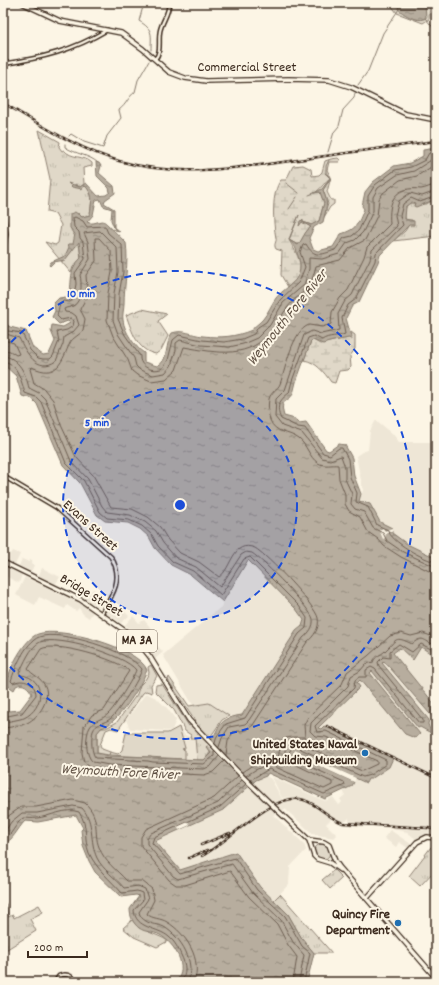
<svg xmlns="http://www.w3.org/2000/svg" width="439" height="985" viewBox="0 0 439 985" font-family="Dekko,sans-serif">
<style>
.built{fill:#eee6d6}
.grass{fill:#e0d8c8;stroke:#8e8173}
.wetland{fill:url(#wetland-marsh);stroke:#8e8173}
.park{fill:url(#park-tufts);stroke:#8e8173}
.water{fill:url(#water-ripples);stroke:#85796b}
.pier{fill:#fcf5e5}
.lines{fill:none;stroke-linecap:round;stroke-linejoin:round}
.shore{stroke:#6d5e51;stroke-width:1}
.stream{stroke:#85796b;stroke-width:1}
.minor-casing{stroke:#3b2a1e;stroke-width:5.5}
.major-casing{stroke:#3b2a1e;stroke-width:6}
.minor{stroke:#fcf5e5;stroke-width:2.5}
.major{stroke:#fcf5e5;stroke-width:3.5}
.rail-casing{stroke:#3b2a1e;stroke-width:2.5}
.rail{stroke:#fcf5e5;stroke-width:1;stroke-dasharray:3;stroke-linecap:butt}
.major-bridge-casing{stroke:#3b2a1e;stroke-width:6;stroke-linecap:butt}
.major-bridge{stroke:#fcf5e5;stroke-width:3.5}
.ring{fill:none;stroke:#1d4ed8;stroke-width:2;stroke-dasharray:7 5}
.poi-dot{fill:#1f6fb2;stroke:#fcf5e5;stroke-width:1.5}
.labels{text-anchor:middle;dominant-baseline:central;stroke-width:4;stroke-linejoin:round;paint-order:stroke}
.shield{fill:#fcf5e5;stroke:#75675a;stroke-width:1}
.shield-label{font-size:13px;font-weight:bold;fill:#3b2a1e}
.street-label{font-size:14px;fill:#3b2a1e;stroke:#fcf5e5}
.poi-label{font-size:14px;font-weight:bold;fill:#3b2a1e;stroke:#fcf5e5;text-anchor:end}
.water-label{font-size:15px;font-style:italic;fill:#605144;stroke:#fcf5e5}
.centre{fill:#1d4ed8;stroke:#fcf5e5;stroke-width:2}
.ring-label{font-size:12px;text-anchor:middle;font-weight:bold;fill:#1d4ed8;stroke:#fcf5e5;stroke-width:4;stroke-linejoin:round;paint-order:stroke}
</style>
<defs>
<pattern id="wetland-marsh" width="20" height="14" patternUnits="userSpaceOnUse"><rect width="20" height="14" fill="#e0d8c8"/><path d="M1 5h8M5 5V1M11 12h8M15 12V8" fill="none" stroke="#c1baab"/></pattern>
<pattern id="park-tufts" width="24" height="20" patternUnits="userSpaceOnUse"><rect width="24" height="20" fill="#e0d8c8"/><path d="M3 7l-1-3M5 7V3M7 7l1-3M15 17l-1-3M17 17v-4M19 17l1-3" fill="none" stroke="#c1baab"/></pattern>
<pattern id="water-ripples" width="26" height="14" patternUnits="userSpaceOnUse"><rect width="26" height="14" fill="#b7ad9e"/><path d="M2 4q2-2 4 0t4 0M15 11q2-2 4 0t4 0" fill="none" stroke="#968d80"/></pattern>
</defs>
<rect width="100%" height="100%" fill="#fcf5e5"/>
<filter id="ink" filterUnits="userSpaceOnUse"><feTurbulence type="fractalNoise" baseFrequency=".025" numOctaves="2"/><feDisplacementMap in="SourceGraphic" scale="8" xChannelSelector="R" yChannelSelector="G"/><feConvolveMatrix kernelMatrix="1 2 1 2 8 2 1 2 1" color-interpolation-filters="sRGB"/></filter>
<g filter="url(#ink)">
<!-- built -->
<path class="built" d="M376,420L393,434L399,442H436V558L407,544L392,533L393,530L380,522L370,504L359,501L363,490L356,456L362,452L368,450L370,431Z
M3,551L11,554L13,551L20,554L15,565L3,559Z
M22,559L29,562L30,560L33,561L32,563L34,565L31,572L19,566Z
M248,560L296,609L304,620L303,623L296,631L242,716L231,717L209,703L193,705L163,655L221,607Z
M6,568L22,574L19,583L3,575Z
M42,568L60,577L55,585L38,577Z
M25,577L83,605L93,612L89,618L83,614L79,608L76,611L67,605L65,609L39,597L35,605L16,595Z
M82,588L90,593L93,589L102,595L99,599L105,603L102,608L78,595Z
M111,605L119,613L123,610L129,616L121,623L109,615L105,612Z
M133,616L139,623L144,620L155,633L150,638L163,652L155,659L144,643L125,625Z
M421,647L433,655L436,651V706L393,653L400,648L408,654Z
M384,661L436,721V836L429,835L417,840L407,832L382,827L350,826L349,818L344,823L332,818L326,824L337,835L334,838L313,834L285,809L273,815L304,844L306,850L290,867L289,884L274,900L260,887L236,852L180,871L155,841L223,810L259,778L266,776L271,779L282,799L292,797L282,798L272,777L325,801L333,797L339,805L342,802L340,799L345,795L343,790L352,786L293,754L295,750L366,783L368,778L393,758L324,726L321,729L319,728L360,687L357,683L360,680L405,734H419L369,673L372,671L418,728L420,727L431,733L428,725L429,720L382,663Z
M146,693L156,698L167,708L176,720L172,730L168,731L130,729L126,720Z
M179,727L185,735L195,737L197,760L185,759Z
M390,830L411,844L408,848L399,842L396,847L384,838Z"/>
<!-- grass -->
<path class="grass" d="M179,727L185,748L182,749L185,750V759L109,755L110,752L118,754L122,750L126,733H168Z
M314 852a8 8 0 1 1 16 0a8 8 0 1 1-16 0Z"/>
<!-- wetland -->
<path class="wetland" d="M331,159L338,158L340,160L339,162H329L327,170L331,177L327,192L331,200H334V204L330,207L323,219L328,204L323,190L328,180L331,179V177L327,174L330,178C325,181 322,188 316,192H320L324,203L319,221L312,225L300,221L311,227C305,231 303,239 298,245L289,240C295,251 307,267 295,281C293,283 290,284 288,287L281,275L282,251L276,249C273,244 277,242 276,238C273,223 271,192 281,180H286L293,166L303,165L311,169L312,176L319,175L322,172L325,161Z
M351,332L355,335V349L350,356L351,367L348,370L339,371L335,383L331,382C324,372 316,362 304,360L311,341L313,340L320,344L352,337Z"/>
<!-- park -->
<path class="park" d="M392,3H427L430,5L429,19L423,23L397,13L391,5Z
M39,130L60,142L59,147L62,151L64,150C71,159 84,155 92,163V166L83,168L84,184L80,187L75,184V186L82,189L85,186L87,187L92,197L90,215L82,217L78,213L71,230L79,243L81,258L73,267L71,273L45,242L55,245L58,243L61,225L55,214L47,212L50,179Z
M436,199V236L393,241L405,231L412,220H406C403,215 405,207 409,203L426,204Z
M142,309L167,314L158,321L168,336L161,350L156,354C137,351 132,331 126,315Z
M151,665L157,676L151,685L152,693L146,691L143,693L118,730L111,728L106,730L100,745L102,749L110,752L109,755L97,753V733L101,728H106L117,722L137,694L140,685L145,680L149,673L148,667Z
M169,677L189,706L209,703L229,716L222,720L211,736C214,745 212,752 204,760H197L195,738H190L191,735L185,731L174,710L155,691L156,685L162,684L189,726L195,721L168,680Z
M431,847H436V869L420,886L409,876Z
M334,870L342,878L330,889L322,880Z
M280,894L332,953H314L301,937L288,914L274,900Z
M3,900L6,904L8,917L13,915L14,918L39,905L43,912L30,919L36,931L4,951Z
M132,920C141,932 156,933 168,941L157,947L134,937L123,928Z"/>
<!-- water -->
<path class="water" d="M399,3H425L426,18C417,23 405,15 398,9Z
M436,148V199L416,207L414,206L415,203L412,202L406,206L405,219L414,221V225H409L380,255L378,262L359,302L352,306L346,318L352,340L349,338C339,340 331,341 323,344L313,340L311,341L296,382L293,394C288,403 279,398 284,416L295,419L299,423L306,422L326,450L329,451L339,444L345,445L352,458L354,476L361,494L359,501L370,504L380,522L392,528V533L407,544L436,558L434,578L436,584V651L433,655L421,647L413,660L400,648L393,653L436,706V721L384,661L382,663L429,720L428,724L431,733L420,727L418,728L372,671L370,673L420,734L415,738L405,734L360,680L357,683L360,687L318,728L321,729L324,726L393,758L389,767L371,779H368L366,783L295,750L293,754L354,782L352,786L325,799L268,773L266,776L256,780L223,810L155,841L180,870L236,852L260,887L288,914L301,937L314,953L307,982H176C189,967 175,944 160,935C153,931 146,933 139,928C133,923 130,917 130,909L139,896L136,895L121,897L95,872L89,861L83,846L81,830L83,828L76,815L38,822L25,821C17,829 13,841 3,844V714L8,711L20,710L32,694C29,687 23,682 16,686L14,690L7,685C7,671 25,638 38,634C59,626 138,647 147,670C141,686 117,725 101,728L97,733V753L109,756L151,757L153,758L204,760L211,753L206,747C221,732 213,719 242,715L296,631L302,626L304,620L296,609L248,560L223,602L191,575L171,565L155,548L149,537L140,529L128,523L105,521L97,515L80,483L63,465L37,404L31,398L22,396L16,376L3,364L5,347L3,344V321L10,327L26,331L33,348L43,355L49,354L55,341L51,331L52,325L63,327L70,323L68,321L59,324L52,317L55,311L54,303L59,298L66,297L73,301L69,296C73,279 68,271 81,258L79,242L65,260L54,262L50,266L49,265L51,262L65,256L69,247L68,244H73L75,234L70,228V214L75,212L82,217L90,215C91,203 95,195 85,186L82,189L72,187L68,183L80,187L86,183L98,196L106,195L110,192L109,188L97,176L96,162L99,163L101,166L99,173L114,186L115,193L105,200L104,203L114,209V228L120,231L115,230L111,220L112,209L103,206L100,199L96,200L93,215L87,222C93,225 97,221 103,221C105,221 122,239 126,243C129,263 124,284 124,304C124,309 122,315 123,320C124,331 135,347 144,353V362L157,366C169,362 165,342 172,333C184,329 191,335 203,336C221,338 235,337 252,330C255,325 259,324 263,319C268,313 271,305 276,298C284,288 300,282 300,267C301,262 297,254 296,249C295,245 290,243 289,239L299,215L289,240L298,245C303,239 304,232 311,227L302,222L299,226L300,221L303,220V222L311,225L319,221L324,203L320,192L314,193L322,189L330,178L325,173L331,178L323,190C329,205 326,208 323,222L314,227L309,238L313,249L318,251L333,247L341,234C357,229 358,224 364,209L362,206L365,192L373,182L394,166L410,163L423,156V150Z"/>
<!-- pier -->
<path class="pier" d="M383,528L385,531L392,528L393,530L386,534L385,538L383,539L379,530Z
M210,738L254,784L250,788L206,744Z
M295,750L356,778L355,780L296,753L355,780L354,782L293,754Z
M188,821L190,825L179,830L177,826Z"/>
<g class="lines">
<!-- shore -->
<path class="shore" d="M436,185C431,185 425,189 421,189C395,186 388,200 390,224L367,247L364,257L348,290L340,298L332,312L331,324L322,327L309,325C292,331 286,368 280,384C278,389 271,392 269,399C268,405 268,414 270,420C275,434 289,431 299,439C307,445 309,457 318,463C325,467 332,464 338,465L339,479L345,494V504L349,511L360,517L368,532L378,539L384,546L401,557L429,571L436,573
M436,191L422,196L410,193L399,201L395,215L397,226L372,250L370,259L352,295L345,301L338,314L339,330L321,334L312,331L304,335L285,390L276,399L275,417L282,426L302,433L322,458L330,460L341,456L345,467V479L352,494L351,504L355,509L364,512L373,528L383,533L387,541L403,552L436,567
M436,196L420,202L411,198L403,204L400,216L403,225L376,253L375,261L356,299L348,305L342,318L345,334C338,337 329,335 322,340L314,336L308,338L292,381L289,393C280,400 275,406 281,419L298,427L305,428L323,453L330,455L339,448H342L348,459L350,477L357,493L356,502L368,507L377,525L388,530C390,541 424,560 436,562
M3,327L8,331L22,333L30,350L38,358L43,359H50L53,356L59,341L57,332L67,330L73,326L74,321L71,318L61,320L57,316L60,303L63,301L70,302L73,300L76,284L75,273L85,259L83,242L80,238L79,232L74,227L73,218L75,217L83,221L87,227L105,226L108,233L122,245L123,272L119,294L118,319L125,335L140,356C139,367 153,373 163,368L168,360L173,340L179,335L202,340L224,342L242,339L254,334L258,327L266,322L280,300L299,282L305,267L300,252L303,245L306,244C314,258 321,255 335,250L344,238L352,236L359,230L368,210V196L375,185L395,170L411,167L425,160L429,153L436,152
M3,333L19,338C26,352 37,374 56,361L63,344L64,337L73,332L79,325L76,316L72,313L65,312L64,309C67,307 69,308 73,306C82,302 82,283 80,275L90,259L88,242L84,233L100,231L117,248L118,272L114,293L113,320L118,334L134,358L136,366L140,370L153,375L165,373L171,366L176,350V343L180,340L201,345L229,347L243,344L257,338L270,325L283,303L304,285L309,269V258L322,259L339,254L347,243L355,240L363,232L373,211V197L378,188L397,175L414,171L436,157
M3,340L14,343L19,354L16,355L10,351L3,350
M3,356C19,357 26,375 29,388L39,393L45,399L71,461L88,479L102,506L107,512L130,515L145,522L156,531L163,543L176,558L196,567L220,587L241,555L246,552L252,553C263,560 311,609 313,619C314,627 309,633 303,638L249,720L245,724L229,727L222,738L219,747
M3,361C18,363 21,381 25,393L36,397L41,402L66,463L84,481L100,512L107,518L129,520L142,526L152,535L158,546L173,562L193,571L221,595L244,559L250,557L299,606L307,618L306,628L299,634L245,718L226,724L217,736L215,743
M3,717L22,713L36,695C36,683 23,678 13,683L11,681C15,668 25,643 39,637C60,629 129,651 142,669C140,678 117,714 110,719C105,723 96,723 93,731C91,737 91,754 96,758L148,761L153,762L204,764L214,756V751
M3,722C7,722 21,719 24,718C45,708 46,678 21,675L19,673C24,664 30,647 40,642C58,635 125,655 136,670C134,677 114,709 108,714C102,720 95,719 90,727C85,735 85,756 93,762L109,765L204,769L211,766L219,756
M3,728C8,728 23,725 27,723C39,717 51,699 45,686C41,677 32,675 28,669L41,649C55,641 118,659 129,671L104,710L92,715L84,726L82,753L84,762L91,768L98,770L204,775L213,772L224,761
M226,755L228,741L233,732L247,730L253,725L307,642C314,636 320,628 318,618C316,606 267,555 255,548C232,539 232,569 219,577L199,562L180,553L168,540L160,527L148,517L132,509L111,507L93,475L76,457L61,425L53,400L44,389L34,383L30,369L32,367C58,380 62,360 70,343C72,338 80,335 83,330L85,319L80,309L84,302L87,289L86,275L96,261L95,238H99L111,251L112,272L108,293L107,320L113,336L128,360L132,371L137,375L151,381L166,379L176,370L184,347C218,353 249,360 274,329C279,323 282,314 287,308C303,288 309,295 316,266L340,260L350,248L365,240L377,216L379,199L383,193L400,180L417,176L436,164
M242,772L262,759H278C282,736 281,737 305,737L304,725L308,717L342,684L347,672L368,656L390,636L401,633L411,636L423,633L436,638
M238,776L214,798L146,829L141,837V846L169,880L176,885H185L230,871L249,897L277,924L288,945L297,957L293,982
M246,776L255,770L269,764L324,789L332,785V782L286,760L285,750L289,744L294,741L362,771L377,764V761L326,737L315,736L310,731L311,723L348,686L351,676L360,671L366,664L373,662C376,655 380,656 385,651C397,640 394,635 412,644C425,633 424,644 436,644
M242,780L218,803L151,833L147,838V844L173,876L178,879L232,864L253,893L281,920L293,942L304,955L299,982
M250,780L269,769L324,794L345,785L344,782L291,758L289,752L294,746L363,777L370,775L386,764V760L326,731L317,732L315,726L354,688L355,680L359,677H366V670L371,667L375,669L419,723H423V720L379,666L378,662L383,657L390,658V651L399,644L412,652L421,644L431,649H436
M246,784L220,807L154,837L152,843L180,874L235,858L257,890L285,916L302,946L310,953L304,982
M3,824L7,817L21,807H36L73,800L85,803C101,818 93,832 99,847C105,863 116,869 127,881H142L152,889L154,900L147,914C152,919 161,918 167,922C186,933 203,960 194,982
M3,835L11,822L22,813H37L73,806L82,808C95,822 89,841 97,858C103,870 115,877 124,888L138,886L145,889L148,899L139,912C140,916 142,919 146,921C151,925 158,924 164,927C181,937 197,963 187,982
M3,840C12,836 15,824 23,818C28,818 32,819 37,818C49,817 66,807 79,812C89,827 83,837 89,853C97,870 110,879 122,893L137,891L142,893L143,900L134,910C135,929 158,927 169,937C175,942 178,948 181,955C186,965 187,973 181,982"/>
<!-- stream -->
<path class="stream" d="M144,3L139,21C154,30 151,34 151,50
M425,18L436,31
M358,85L368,71L383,33L399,9
M436,101V113
M69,136L71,134L84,142L103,148L107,136L121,118L119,110C127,104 128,97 135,92L138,80L149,61
M65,144V147C75,154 90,155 98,163
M328,152L334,132L339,126L343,110L354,98L355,93
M326,174V166L329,160
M286,183L299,193
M309,195L314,193
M289,209L297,197"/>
<defs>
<path id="minor" d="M155,59C162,52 158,40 160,31C162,21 169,14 169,3
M3,64C42,58 72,51 107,30
M3,210L6,234L3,253
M3,476L57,508L111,557C124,578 113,595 101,614
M55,982L59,976C66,973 72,975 75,982"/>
<path id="major" d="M22,3L60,21L121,33L143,49L169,72L185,78L206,81L288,79L329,80L351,87L406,114L436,120
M3,562L81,600L135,638L150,657L189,720L241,775
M277,810L309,840L314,856L317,859L330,863L340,870
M309,840L324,842L329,845L335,861L340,868L436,978
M367,898L417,842L427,837L436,838"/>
</defs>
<!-- minor casing -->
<use href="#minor" class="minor-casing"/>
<!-- major casing -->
<use href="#major" class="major-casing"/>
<!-- minor -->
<use href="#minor" class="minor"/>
<!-- major -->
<use href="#major" class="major"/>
<defs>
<path id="rail" d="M3,103C40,124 77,149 119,161C179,178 238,168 298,160C344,153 390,147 436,141
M327,726L436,778
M201,845L230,833
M202,856C229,842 274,790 304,800C319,805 328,818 343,823L428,828L436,830
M189,858L207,850"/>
</defs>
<!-- rail casing -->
<use href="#rail" class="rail-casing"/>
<!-- rail -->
<use href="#rail" class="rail"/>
<defs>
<path id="major-bridge" d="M241,775L277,810"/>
</defs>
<!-- major-bridge casing -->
<use href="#major-bridge" class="major-bridge-casing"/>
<!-- major-bridge -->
<use href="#major-bridge" class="major-bridge"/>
</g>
</g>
<!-- distance rings -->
<circle cx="180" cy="505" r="117" fill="#1d4ed8" fill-opacity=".12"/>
<g class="ring">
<circle cx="180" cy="505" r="117"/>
<path d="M3 351A234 234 0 1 1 3 659"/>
</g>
<!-- markers -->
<g class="poi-dot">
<circle cx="365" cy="753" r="4"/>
<circle cx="398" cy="923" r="4"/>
</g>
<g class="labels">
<!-- shield labels -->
<rect class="shield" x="117" y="630" width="40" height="22" rx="3"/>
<g class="shield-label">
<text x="137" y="641">MA 3A</text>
</g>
<!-- street labels -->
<g class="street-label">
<text x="247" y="68">Commercial Street</text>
<text transform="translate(90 526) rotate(42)">Evans Street</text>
<text transform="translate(91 596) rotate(31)">Bridge Street</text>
</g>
<!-- poi labels -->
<g class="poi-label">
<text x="357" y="745">United States Naval<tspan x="357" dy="16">Shipbuilding Museum</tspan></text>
<text x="390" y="915">Quincy Fire<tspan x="390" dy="16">Department</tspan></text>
</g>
<!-- water labels -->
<g class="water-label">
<text transform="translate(288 318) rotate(-51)">Weymouth Fore River</text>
<text transform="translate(120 773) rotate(3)">Weymouth Fore River</text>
</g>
</g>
<circle cx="180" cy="505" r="6" class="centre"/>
<g class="ring-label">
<text x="81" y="297">10 min</text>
<text x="97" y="426">5 min</text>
</g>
<!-- margin -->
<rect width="439" height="985" fill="none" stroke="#fcf5e5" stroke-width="16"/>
<rect x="8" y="8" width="423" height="969" fill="none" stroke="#3b2a1e" stroke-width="1.5" filter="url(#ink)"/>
<!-- scale -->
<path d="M28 951v6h59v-6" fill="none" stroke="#3b2a1e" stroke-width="2"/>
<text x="34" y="951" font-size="12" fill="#3b2a1e" stroke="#fcf5e5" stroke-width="3" paint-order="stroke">200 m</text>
</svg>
